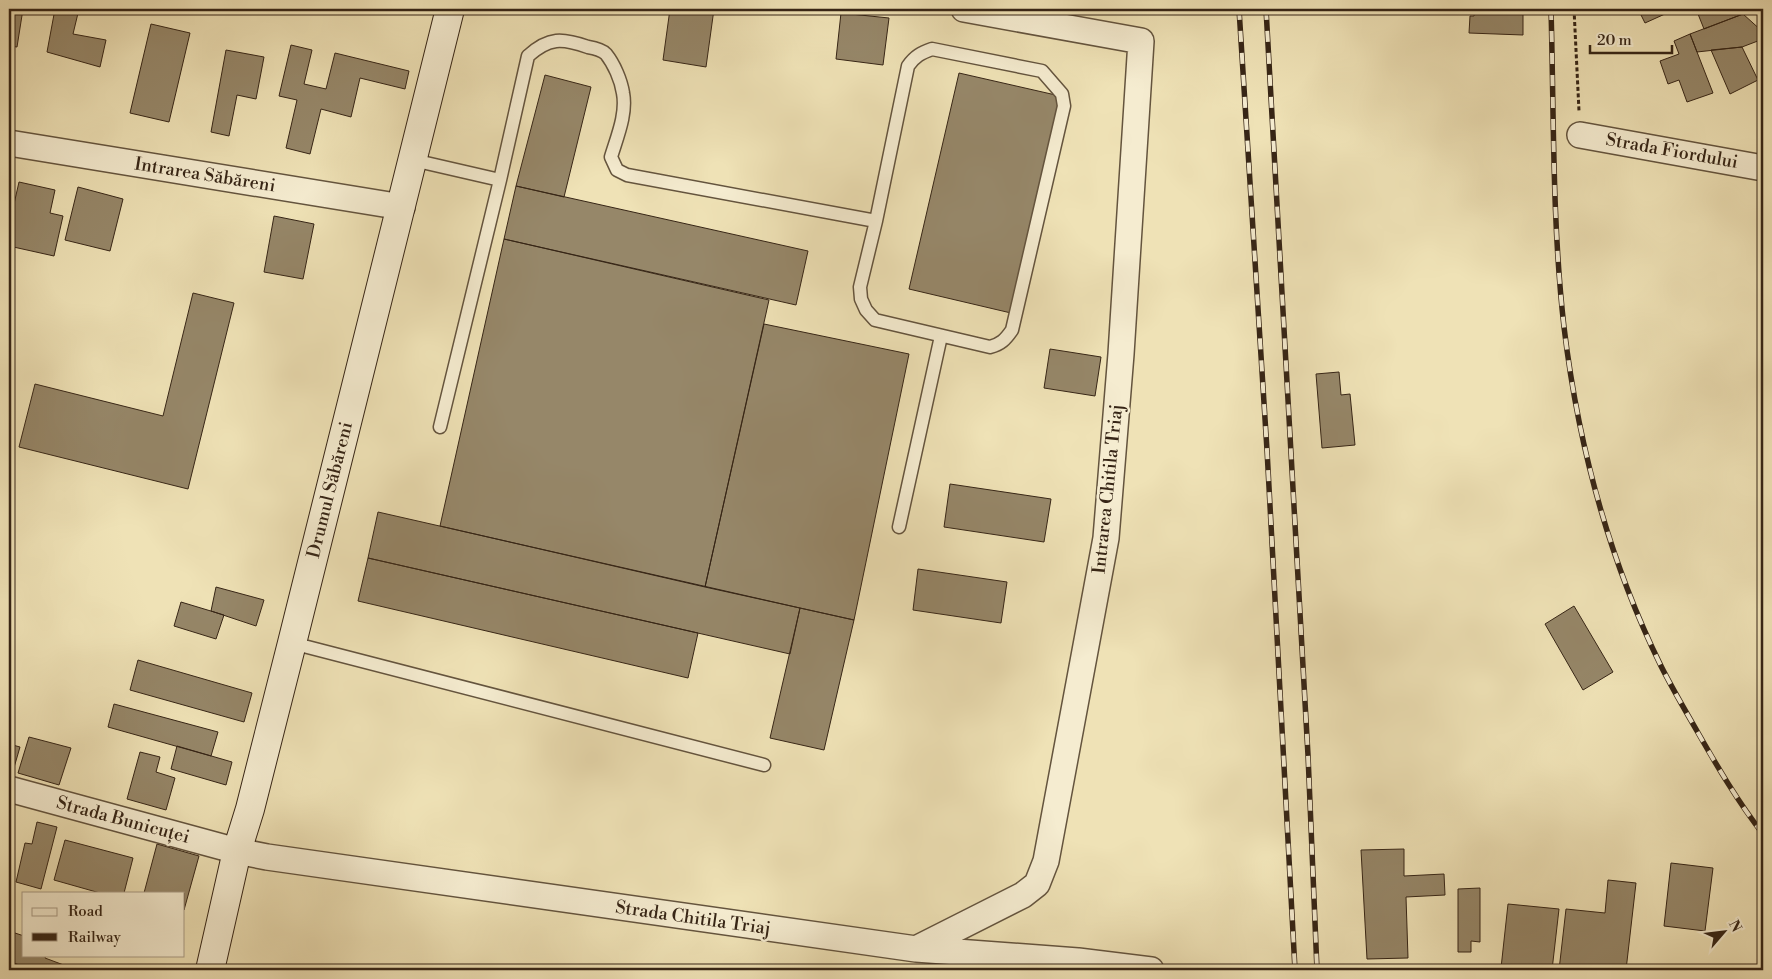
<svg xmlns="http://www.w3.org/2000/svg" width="1772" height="979" viewBox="0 0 1772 979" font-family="'Libre Bodoni',serif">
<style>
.building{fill:#968769;stroke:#362516}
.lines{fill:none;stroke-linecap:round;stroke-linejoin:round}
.service-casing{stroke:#64543e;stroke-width:15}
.minor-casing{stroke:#64543e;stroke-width:28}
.secondary-casing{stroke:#362516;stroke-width:30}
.path{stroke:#362516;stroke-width:3;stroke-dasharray:4 2.5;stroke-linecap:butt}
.service{stroke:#f5ecd0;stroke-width:12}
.minor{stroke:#f5ecd0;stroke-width:25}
.secondary{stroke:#f5ecd0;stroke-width:28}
.rail-casing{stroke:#362516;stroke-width:5.5}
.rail{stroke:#f5ecd0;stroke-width:4;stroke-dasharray:11;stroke-linecap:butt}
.labels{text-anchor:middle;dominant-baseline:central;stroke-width:5;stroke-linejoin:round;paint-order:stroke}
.street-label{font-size:18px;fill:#362516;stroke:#f5ecd0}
</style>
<rect width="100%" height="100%" fill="#efe2b6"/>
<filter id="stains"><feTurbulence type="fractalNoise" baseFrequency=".004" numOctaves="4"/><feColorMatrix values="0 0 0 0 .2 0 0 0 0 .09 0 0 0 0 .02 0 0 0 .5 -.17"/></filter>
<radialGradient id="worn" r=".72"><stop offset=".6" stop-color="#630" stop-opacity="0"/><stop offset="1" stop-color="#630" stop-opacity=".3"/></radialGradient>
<!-- building -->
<path class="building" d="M9,9H23L17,47L9,46Z
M55,9H79L73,34L106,40L100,67L47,52Z
M670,9H714L706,67L663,60Z
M1488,9H1523V35L1469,33L1470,16H1474L1475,11L1488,12Z
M1638,9H1676L1645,23Z
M1696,9H1741L1743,14L1704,29Z
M841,13L889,18L883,65L836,59Z
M1743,14L1763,32V39L1742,47L1697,52L1690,34Z
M151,24L190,33L169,122L130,113Z
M1690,34L1713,93L1687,102L1679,80L1668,84L1660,61L1679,54L1674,41Z
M291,45L312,50L304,84L326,89L335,53L409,71L405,89L360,78L351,117L321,109L310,154L286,148L297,100L279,96Z
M1742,47L1758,80L1730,94L1711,50Z
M226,50L264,57L256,99L237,95L229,136L211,132Z
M959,73L1060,96L1011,313L909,289Z
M545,75L591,87L564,197L516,186Z
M19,182L55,190L50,213L63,216L54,256L9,246V226Z
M516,186L808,251L796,305L504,239Z
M78,187L123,199L110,251L65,240Z
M274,216L314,224L303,279L264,272Z
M504,239L769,300L705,587L440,526Z
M193,293L234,303L188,489L19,447L35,384L163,416Z
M764,324L909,354L854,620L705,587Z
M1050,349L1101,357L1095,396L1044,388Z
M1339,372L1341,395L1350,394L1355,445L1322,448L1316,374Z
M950,484L1051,499L1044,542L944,527Z
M378,512L800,608L790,654L368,558Z
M368,558L698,633L688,678L358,601Z
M918,569L1007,582L1001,623L913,610Z
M216,587L264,600L256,626L211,611Z
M181,602L224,615L216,639L174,626Z
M1574,606L1613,672L1583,690L1545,624Z
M800,608L854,620L824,750L770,738Z
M138,660L252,693L244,722L130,690Z
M114,704L218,732L211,756L108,727Z
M29,737L71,748L59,785L18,773Z
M9,744L20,747L13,771L9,770Z
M177,746L232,762L226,785L171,769Z
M140,752L160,757L156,772L175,778L166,810L127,799Z
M37,822L57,827L41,889L16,882L25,843L32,844Z
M65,840L133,858L124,893H100L54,880Z
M157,844L199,856L184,910V893H144Z
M1404,849V876L1444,874L1445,895L1406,897L1408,958L1367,959L1361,850Z
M1671,863L1713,868L1705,931L1664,926Z
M1608,880L1636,883L1626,970H1559L1566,909L1605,913Z
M1480,888V942L1471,941V952H1458V889Z
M1508,904L1559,909L1552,970H1521L1501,968Z
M9,931L24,936V955H46L45,958L77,970H32L9,961Z"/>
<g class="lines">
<defs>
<path id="service" d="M932,49L1042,71L1062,94L1064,106L1012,330C1005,340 1001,344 990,347L875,320L866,310L861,299L860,287L876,221L908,66C915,56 921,53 932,49Z
M413,160L500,180
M440,427L500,180L528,56C549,37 562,38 588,47C594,48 602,50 606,54C614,64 621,80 623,93C627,114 617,137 611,157L617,170L627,175L876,221
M899,527L941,336
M292,643L764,765"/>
<path id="minor" d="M1580,135L1763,168
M9,143L402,207
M9,789L237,851L267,857L916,949L1078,961L1151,970
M916,949L1023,895L1037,884L1046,861L1106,538L1121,354L1141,41L964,9"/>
<path id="secondary" d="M210,970L237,851L250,809L292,643L450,9"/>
</defs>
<!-- service casing -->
<use href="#service" class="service-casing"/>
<!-- minor casing -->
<use href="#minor" class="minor-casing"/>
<!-- secondary casing -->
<use href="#secondary" class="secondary-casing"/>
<!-- path -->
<path class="path" d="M1574,9L1579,111"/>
<!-- service -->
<use href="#service" class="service"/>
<!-- minor -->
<use href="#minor" class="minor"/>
<!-- secondary -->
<use href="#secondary" class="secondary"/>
<defs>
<path id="rail" d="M1239,9L1267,450L1295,970
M1266,9L1308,755L1317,970
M1551,9C1554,115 1552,222 1564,327C1578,444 1609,560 1661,666C1672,688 1685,710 1697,731C1717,766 1738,802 1763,834"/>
</defs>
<!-- rail casing -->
<use href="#rail" class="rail-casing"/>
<!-- rail -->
<use href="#rail" class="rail"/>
</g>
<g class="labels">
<!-- street labels -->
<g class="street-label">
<text transform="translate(1672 151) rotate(10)">Strada Fiordului</text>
<text transform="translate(205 175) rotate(9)">Intrarea Săbăreni</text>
<text transform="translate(1108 489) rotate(-84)">Intrarea Chitila Triaj</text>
<text transform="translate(330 490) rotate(-76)">Drumul Săbăreni</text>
<text transform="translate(123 820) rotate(15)">Strada Bunicuței</text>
<text transform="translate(693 918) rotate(8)">Strada Chitila Triaj</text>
</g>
</g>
<!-- margin -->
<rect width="1772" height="979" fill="none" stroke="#efe2b6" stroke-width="30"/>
<rect x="10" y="10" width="1752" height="959" fill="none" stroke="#362516" stroke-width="2.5"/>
<rect x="15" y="15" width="1742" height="949" fill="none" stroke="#362516"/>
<!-- legend -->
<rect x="22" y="892" width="162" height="65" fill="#f5ecd0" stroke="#a99c86"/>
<rect x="32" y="908" width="25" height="8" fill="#f5ecd0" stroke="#a99c86"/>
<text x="68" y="916" font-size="15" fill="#362516">Road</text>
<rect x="32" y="933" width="25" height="8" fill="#362516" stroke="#a99c86"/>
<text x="68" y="942" font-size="15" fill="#362516">Railway</text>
<!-- north arrow -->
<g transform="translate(1724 932) rotate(62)" stroke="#f5ecd0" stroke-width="4" paint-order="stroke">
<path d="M0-4L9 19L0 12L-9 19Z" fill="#362516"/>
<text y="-8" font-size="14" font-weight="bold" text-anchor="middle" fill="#362516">N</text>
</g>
<!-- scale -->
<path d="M1590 45v8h82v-8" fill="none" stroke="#362516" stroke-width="2.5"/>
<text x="1597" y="45" font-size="15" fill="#362516" stroke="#f5ecd0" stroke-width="4" paint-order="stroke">20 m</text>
<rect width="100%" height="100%" filter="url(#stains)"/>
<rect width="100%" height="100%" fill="url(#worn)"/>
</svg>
